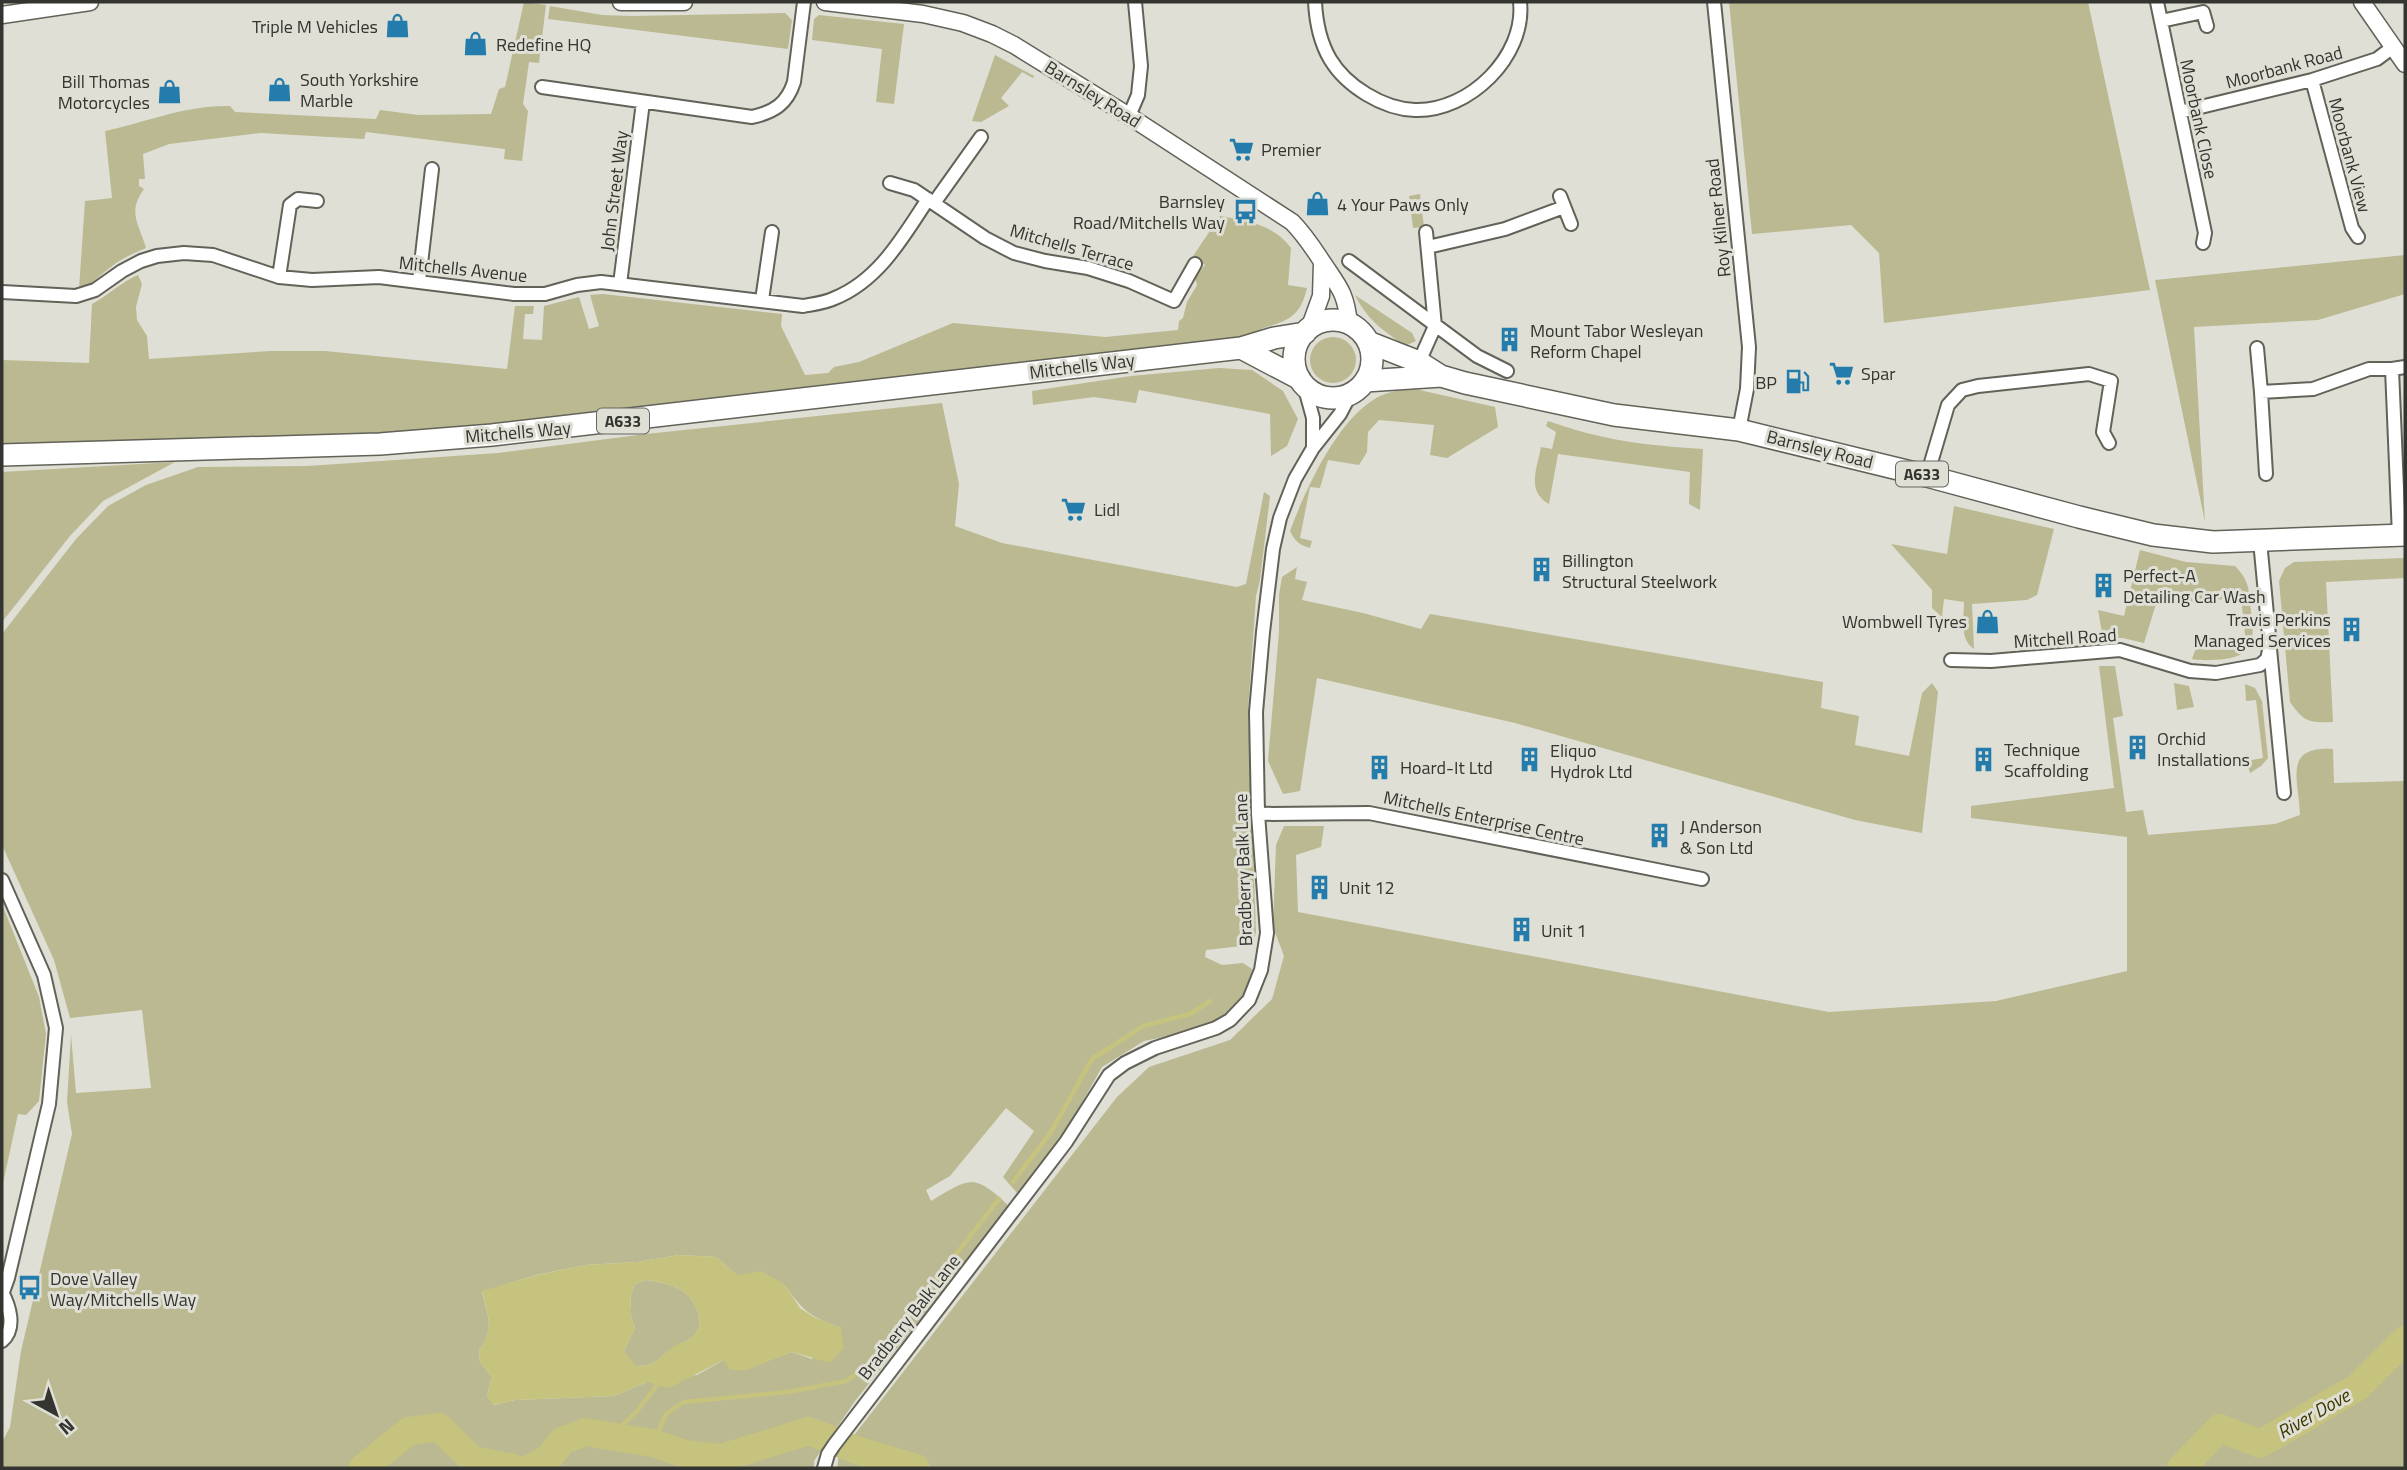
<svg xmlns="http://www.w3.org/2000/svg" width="2407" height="1470" viewBox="0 0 2407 1470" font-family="'Titillium Web',sans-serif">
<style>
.green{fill:#bab991;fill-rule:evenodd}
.water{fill:#c6c37f;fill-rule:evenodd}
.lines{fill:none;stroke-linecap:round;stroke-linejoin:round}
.stream{stroke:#c6c37f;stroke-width:4.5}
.river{stroke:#c6c37f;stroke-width:28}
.minor-casing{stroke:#626259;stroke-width:16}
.tertiary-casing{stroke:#626259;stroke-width:19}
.primary-casing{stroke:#626259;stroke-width:24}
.minor{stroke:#fff;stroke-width:12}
.tertiary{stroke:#fff;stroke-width:16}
.primary{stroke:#fff;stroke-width:21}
.labels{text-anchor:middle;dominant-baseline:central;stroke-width:6;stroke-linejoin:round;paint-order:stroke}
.shield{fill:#dfdfd5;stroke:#676762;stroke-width:2}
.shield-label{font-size:16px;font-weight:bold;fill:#343430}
.poi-label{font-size:18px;fill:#343430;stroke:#dfdfd5;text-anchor:start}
.street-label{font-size:18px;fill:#343430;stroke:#dfdfd5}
.water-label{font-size:19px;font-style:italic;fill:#3c3901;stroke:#dfdfd5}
</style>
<rect width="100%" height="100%" fill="#dfdfd5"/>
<!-- green -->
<path class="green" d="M524,2L546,5L539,63L529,62L523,104L528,111L522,161L504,159L505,149L366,132L364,139L261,133L169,144L143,154L145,179H139V186L144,189C127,212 139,224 146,248C134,253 122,258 111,267C99,275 93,285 79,289L85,201L112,198L105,131C147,122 186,105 230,106L235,112L376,119L380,110L418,115L491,114L499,89L505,87Z
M1729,2H2088L2150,290L1884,323L1879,253L1851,225L1752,234Z
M550,6L602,15L632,16L785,13L792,20L788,49L548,19Z
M819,15L904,24L894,104L876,102L882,49L812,40L814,19Z
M995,55L1034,76L1033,78L1022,72L1001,98L1009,106L981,122L972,121Z
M1420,194L1424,227L1413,228L1409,196Z
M1220,216C1247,221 1273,224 1291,248L1288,285L1307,288C1300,318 1288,320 1261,329V335L486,428L289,439L2,447V360L89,363L92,304C109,295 121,282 138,275L142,284L136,307L137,320L147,336L149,359L270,351H325L507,369L515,306H534L533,314H525L523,339L542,340L544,306L579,297L589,329L599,326L590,295L603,294L782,314L781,326L805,375L828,373L834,367L859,362L953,323L1105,337L1178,330L1179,321L1183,318L1187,302L1197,285L1195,278L1205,265L1193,256Z
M2405,255V294L2318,320L2194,327L2205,522L2155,280Z
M1355,295L1412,333L1416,341L1405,346C1383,330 1367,320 1355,295Z
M1310 360a23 23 0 1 1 46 0a23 23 0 1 1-46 0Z
M1219,368L1252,370L1283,391L1298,419L1287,446L1271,456L1270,414L1139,390L1136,403L1094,397L1033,405L1032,391L1131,376Z
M1415,389L1495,407L1498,427L1447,458L1430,455L1434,425L1379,420L1368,432L1367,452L1359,465L1328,460L1320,488L1310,487L1300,538L1312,541L1310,548C1299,545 1295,541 1290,531C1306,489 1342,407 1388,393C1397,390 1407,390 1415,389Z
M942,403L959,484L955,526L1002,543L1237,587L1246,584L1264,492L1270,496L1260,580L1256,596L1248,710L1256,933L1251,945L1206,950L1205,957L1222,965L1243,963L1252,969L1248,989L1223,1017L1189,1032L1144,1041L1102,1067L1066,1131L1019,1195L1003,1177L1034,1131L1006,1108L950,1176L926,1190L931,1201C971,1177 974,1173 1010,1207L855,1401L814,1461V1468H2V1442L10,1427L21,1351L72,1134L67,1102L71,1035L76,1093L151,1088L142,1010L70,1018L54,960L2,845V634L76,539L108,506L146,485L198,467L308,466L498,453L646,434ZM679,1255L716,1257L737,1275L785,1285C804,1313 810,1316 841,1328L812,1359L792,1352L772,1359L724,1360L697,1375L647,1382L614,1396L515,1400L494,1405L487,1396L492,1377L480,1362L479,1350C495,1329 488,1316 482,1292L536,1275L586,1265L637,1262Z
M1548,421C1605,441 1644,445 1703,449L1700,510L1689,504L1690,472L1558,454L1549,504C1526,491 1537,469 1541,447L1552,449L1556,432L1546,426Z
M175,462L103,501L70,536L2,622V472Z
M1954,506L2054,529L2037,595L2027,600L1972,604L1974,649C1959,639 1964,618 1964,602L1944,599L1942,617L1932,608V590L1891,544L1947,554Z
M2140,550L2186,562L2235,566C2251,583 2248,589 2251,611C2254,637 2256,655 2225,659C2213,660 2203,661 2192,659L2196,648L2246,643L2241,598L2156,604L2144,643L2123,638H2103L2098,610L2124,616Z
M2405,558V578L2326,582L2333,722C2309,723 2304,722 2290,702L2279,581L2285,568L2294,562Z
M1297,567L1295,579L1307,582L1302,600L1363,613L1421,629L1430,614L1823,682L1821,708L1859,716L1855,745L1909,756L1922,693L1932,683L1938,692L1922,833L1855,820L1515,723L1317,678L1300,791L1283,794L1268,761L1279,632V595L1282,577Z
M2099,666H2115L2123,716L2113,718L2126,812L2143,810L2148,835L2275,824L2300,815C2299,780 2282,746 2333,749L2334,783L2405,781V1468H837L839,1455L862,1425L1117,1097L1149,1067L1230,1040L1272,999L1284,956L1273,927L1276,845L1284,826H1324L1321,847L1296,855L1298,912L1829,1012L1996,1001L2127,971V837L1971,818V806L2114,788Z
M2174,683L2189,686L2194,707L2177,710Z
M2245,684L2255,688L2262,701L2268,758L2261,766L2250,773L2247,761L2263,758L2256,700L2246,701Z
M2,904L39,997L46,1034L39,1101L26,1115L18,1114L2,1188Z
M646,1280C668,1283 691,1288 698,1312C700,1320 701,1326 696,1333C692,1340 680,1343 673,1348C656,1359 658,1366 635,1366L624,1351L635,1328L630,1312L631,1295L635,1284Z"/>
<!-- water -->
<path class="water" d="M679,1255L716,1257L737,1275L762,1271L785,1285L800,1308L814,1317L841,1328L844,1348L830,1363L792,1352L747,1370H730L724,1360L669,1388L647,1382L614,1396L515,1400L493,1405L487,1396L492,1377L480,1362L479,1350C495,1329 488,1315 482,1291L537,1275L586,1265L637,1262ZM646,1280C668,1283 691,1288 698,1312C700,1320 701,1326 696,1333C692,1340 680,1343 673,1347C657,1359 657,1366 636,1366L624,1351L635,1328L630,1312L631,1295L635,1284Z"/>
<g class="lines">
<!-- stream -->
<path class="stream" d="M1013,1182L1051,1132L1092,1059L1143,1026L1190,1014L1210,1001
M611,1436L638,1410L657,1385
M653,1443L666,1414L684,1402L788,1392L846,1381L870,1364L999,1199"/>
<!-- river -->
<path class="river" d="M363,1468L409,1431L439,1427L473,1460L514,1468
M531,1468L549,1458L562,1441L585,1432L653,1443L685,1454L721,1458L809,1431L856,1450L916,1468
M2181,1468L2220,1428L2260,1444L2358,1387L2405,1340"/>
<defs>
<path id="minor" d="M1315,2C1316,21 1320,42 1330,59C1346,86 1383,109 1415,110C1469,112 1526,56 1520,2
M1714,2L1749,347L1747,389L1739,430
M2157,2L2205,233L2203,243
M2161,21L2203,12L2207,26
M2312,80L2352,228L2358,237
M542,87L752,117C774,112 787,104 794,82L804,2
M2180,112L2312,80L2377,59L2393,47
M1129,116L1138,95L1141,66L1135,2
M890,183L914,190L985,238L1014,253L1045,261L1088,268L1129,281L1174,301L1195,264
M1560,196L1571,224
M934,203L981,137
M1428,247L1505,229L1564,207
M1349,261L1477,356L1507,371
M279,277L290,205L298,199L317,201
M419,281L432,169
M620,284L643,102
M2,292L76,296L95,290L122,271L141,261L157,256L184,253L213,255L279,277L312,280L379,277L514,294H545L577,285L601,282L803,306C814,304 825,303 835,298C879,280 903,237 928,199
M762,300L772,232
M2257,348L2261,392
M1419,362L1435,326L1426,232
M1304,385L1313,418V448
M2266,474L2261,392L2313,389L2369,369H2392
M1927,476L1948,405L1962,390L1978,386L2089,374L2111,381L2103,432L2109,443
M2399,536L2392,369L2405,367
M2270,649L2284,793
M1951,660L1991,661L2120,650L2190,671L2216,673L2260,665L2267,659L2270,646L2260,541
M1258,814L1369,813L1702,879
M2,880L44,975L56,1028L49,1104L8,1278L3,1292
M2,1292C9,1305 17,1328 2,1341
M824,1468L828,1454L834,1445L1066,1142L1109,1075L1125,1063L1155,1048L1216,1028L1230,1020L1249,1000L1261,970L1267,933L1258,814L1256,712L1263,632L1273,549L1280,518L1295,479L1313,448L1340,414L1351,393"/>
<path id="tertiary" d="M621,2H684
M825,2L923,14L963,23L992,34L1014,45L1129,116L1292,222C1305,235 1313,248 1323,263C1339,287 1346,293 1349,324
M2362,2L2405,64
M2,15L90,2
M1309,329L1321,296L1322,263"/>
<path id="primary" d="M1294 359a39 39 0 1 1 78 0a39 39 0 1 1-78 0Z
M1368,342L1419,362L1441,376L1465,383L1614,415L1739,430L1927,476L2079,517L2153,535L2213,542L2405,535
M1241,348L1300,379
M1365,381L1441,376
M2,455L380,444L492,435L1241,348L1274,338L1305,333"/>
</defs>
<!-- minor casing -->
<use href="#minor" class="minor-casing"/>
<!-- tertiary casing -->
<use href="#tertiary" class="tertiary-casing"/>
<!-- primary casing -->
<use href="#primary" class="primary-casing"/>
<!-- minor -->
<use href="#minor" class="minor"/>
<!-- tertiary -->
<use href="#tertiary" class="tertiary"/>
<!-- primary -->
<use href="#primary" class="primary"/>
</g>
<!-- icons -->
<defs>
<symbol id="shop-bare" viewBox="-9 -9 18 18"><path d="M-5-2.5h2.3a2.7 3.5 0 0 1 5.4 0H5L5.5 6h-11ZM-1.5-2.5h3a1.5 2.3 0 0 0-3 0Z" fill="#237cab" stroke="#dfdfd5" stroke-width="2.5" paint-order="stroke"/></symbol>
<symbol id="supermarket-bare" viewBox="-9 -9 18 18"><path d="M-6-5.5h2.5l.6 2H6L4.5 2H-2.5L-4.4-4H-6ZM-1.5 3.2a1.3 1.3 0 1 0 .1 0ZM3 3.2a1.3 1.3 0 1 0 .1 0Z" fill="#237cab" stroke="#dfdfd5" stroke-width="2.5" paint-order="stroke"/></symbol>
<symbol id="bus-bare" viewBox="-9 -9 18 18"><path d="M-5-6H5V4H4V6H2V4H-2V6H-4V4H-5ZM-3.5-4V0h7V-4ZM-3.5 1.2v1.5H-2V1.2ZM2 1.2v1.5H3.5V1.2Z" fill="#237cab" stroke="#dfdfd5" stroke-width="2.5" paint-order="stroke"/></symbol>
<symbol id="building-bare" viewBox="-9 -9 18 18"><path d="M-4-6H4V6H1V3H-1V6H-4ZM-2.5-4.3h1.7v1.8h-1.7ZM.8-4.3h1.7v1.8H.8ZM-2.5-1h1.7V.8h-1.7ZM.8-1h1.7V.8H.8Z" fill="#237cab" stroke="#dfdfd5" stroke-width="2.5" paint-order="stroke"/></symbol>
<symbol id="fuel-bare" viewBox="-9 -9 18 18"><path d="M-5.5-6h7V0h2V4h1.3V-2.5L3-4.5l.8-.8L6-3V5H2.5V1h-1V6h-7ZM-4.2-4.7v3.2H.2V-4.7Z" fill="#237cab" stroke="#dfdfd5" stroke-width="2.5" paint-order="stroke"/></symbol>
</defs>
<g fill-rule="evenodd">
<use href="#shop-bare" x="380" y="8" width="35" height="35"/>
<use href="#shop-bare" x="458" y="26" width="35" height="35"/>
<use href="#shop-bare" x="262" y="72" width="35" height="35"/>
<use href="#shop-bare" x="152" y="74" width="35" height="35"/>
<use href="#supermarket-bare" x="1224" y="132" width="35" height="35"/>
<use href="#shop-bare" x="1300" y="186" width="35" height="35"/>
<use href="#bus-bare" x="1228" y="194" width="35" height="35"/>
<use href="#building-bare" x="1492" y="322" width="35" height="35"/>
<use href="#supermarket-bare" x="1824" y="356" width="35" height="35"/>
<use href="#fuel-bare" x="1780" y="364" width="35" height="35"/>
<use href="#supermarket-bare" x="1056" y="492" width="35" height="35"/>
<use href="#building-bare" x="1524" y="552" width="35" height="35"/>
<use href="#building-bare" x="2086" y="568" width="35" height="35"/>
<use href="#shop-bare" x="1970" y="604" width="35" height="35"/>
<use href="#building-bare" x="2334" y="612" width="35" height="35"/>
<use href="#building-bare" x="2120" y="730" width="35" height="35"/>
<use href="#building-bare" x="1966" y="742" width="35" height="35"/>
<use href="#building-bare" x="1512" y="742" width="35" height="35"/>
<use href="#building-bare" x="1362" y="750" width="35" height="35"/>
<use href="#building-bare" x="1642" y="818" width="35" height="35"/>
<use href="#building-bare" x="1302" y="870" width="35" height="35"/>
<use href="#building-bare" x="1504" y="912" width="35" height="35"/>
<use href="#bus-bare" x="12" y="1270" width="35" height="35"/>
</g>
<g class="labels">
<!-- shield labels -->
<g class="shield">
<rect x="597" y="408.5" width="52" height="25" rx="5"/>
<rect x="1896" y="461.5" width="52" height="25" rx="5"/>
</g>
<g class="shield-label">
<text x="623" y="421">A633</text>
<text x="1922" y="474">A633</text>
</g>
<!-- poi labels -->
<g class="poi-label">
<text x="378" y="26" text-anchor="end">Triple M Vehicles</text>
<text x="496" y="44">Redefine HQ</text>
<text x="300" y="79">South Yorkshire<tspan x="300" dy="21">Marble</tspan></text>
<text x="150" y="81" text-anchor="end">Bill Thomas<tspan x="150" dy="21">Motorcycles</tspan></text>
<text x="1261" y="149">Premier</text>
<text x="1225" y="201" text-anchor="end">Barnsley<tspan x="1225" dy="21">Road/Mitchells Way</tspan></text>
<text x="1337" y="204">4 Your Paws Only</text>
<text x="1530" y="330">Mount Tabor Wesleyan<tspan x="1530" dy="21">Reform Chapel</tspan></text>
<text x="1861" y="373">Spar</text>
<text x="1777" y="382" text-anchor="end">BP</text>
<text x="1094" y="509">Lidl</text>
<text x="1562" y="560">Billington<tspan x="1562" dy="21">Structural Steelwork</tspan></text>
<text x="2123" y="575">Perfect-A<tspan x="2123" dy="21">Detailing Car Wash</tspan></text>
<text x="2331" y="619" text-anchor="end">Travis Perkins<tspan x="2331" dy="21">Managed Services</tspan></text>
<text x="1967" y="621" text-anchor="end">Wombwell Tyres</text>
<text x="2157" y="738">Orchid<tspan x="2157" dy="21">Installations</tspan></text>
<text x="2004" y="749">Technique<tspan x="2004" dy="21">Scaffolding</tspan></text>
<text x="1550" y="750">Eliquo<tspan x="1550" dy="21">Hydrok Ltd</tspan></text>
<text x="1400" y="767">Hoard-It Ltd</text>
<text x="1680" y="826">J Anderson<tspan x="1680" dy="21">&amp; Son Ltd</tspan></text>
<text x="1339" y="887">Unit 12</text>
<text x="1541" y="930">Unit 1</text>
<text x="50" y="1278">Dove Valley<tspan x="50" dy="21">Way/Mitchells Way</tspan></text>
</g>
<!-- street labels -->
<g class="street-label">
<text transform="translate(2284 67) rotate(-15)">Moorbank Road</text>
<text transform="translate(1093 94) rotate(32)">Barnsley Road</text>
<text transform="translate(2199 119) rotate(78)">Moorbank Close</text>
<text transform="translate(2350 155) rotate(75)">Moorbank View</text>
<text transform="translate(614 191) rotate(-83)">John Street Way</text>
<text transform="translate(1718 218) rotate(-96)">Roy Kilner Road</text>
<text transform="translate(1072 247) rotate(16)">Mitchells Terrace</text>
<text transform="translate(463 269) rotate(6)">Mitchells Avenue</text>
<text transform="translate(1082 366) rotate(-7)">Mitchells Way</text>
<text transform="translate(518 432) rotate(-5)">Mitchells Way</text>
<text transform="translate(1820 449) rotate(14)">Barnsley Road</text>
<text transform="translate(2065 638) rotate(-4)">Mitchell Road</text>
<text transform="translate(1484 818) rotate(12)">Mitchells Enterprise Centre</text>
<text transform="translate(1243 870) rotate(-92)">Bradberry Balk Lane</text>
<text transform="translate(909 1317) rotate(-52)">Bradberry Balk Lane</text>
</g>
<!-- water labels -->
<g class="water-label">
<text transform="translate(2313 1413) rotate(-30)">River Dove</text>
</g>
</g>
<!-- border -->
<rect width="2407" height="1470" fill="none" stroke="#343430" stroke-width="7"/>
<!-- north arrow -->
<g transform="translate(56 1414) rotate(140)" stroke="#dfdfd5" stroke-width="5" paint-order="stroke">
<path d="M0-5L12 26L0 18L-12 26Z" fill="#343430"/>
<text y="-10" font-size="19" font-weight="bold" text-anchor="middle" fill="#343430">N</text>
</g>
</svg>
